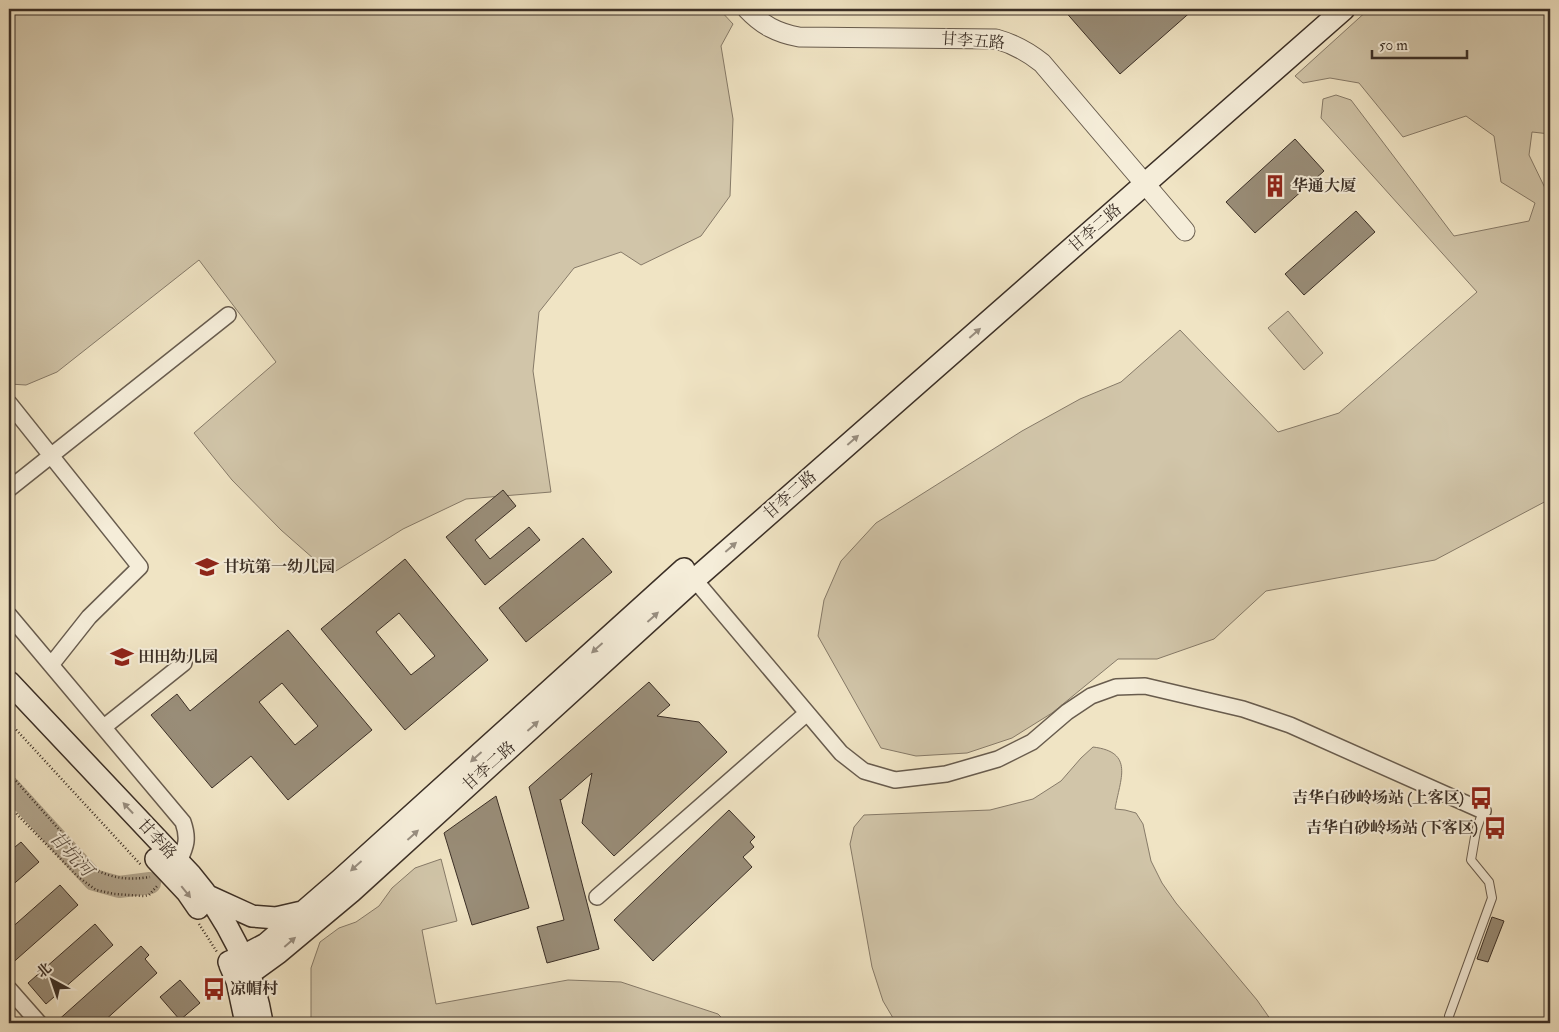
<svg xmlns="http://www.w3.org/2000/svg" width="1559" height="1032" viewBox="0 0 1559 1032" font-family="'IM FELL Double Pica','Noto Serif SC',serif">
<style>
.green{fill:#d1c5a9;stroke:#867a68}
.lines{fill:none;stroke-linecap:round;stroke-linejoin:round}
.river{stroke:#b2a68e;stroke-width:22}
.building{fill:#998d78;stroke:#3b2f26;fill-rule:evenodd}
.service-casing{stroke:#685c4e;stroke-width:10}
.minor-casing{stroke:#685c4e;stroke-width:18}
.tertiary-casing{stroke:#685c4e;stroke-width:21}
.secondary-casing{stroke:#3b2f26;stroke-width:24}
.path{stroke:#3b2f26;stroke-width:2.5;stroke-dasharray:1 2.5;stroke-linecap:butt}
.service{stroke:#f5edd9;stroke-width:8}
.minor{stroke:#f5edd9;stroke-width:15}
.tertiary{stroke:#f5edd9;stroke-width:19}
.secondary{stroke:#f5edd9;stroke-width:21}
.oneway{fill:#988e80}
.labels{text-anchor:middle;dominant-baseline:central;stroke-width:4;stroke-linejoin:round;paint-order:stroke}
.street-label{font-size:16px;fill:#3b2f26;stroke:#f5edd9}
.poi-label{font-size:16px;font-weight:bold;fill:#3b2f26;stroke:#f5edd9;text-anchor:start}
.water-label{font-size:18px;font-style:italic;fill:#594d40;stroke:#f5edd9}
</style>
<rect width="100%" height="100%" fill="#f0e4c4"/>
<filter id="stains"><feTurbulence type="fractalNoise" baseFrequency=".004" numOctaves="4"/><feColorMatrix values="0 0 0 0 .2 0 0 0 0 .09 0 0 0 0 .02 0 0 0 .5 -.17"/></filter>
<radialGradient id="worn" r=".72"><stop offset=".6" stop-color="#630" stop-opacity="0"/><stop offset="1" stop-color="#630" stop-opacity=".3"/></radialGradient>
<!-- green -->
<path class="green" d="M9,9H719L733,24L721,46L733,119L730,196L701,236L641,265L621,252L574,268L539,312L533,371L551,492L466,499L403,529L331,574L281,530L232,480L194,433L276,362L199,260L57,372L26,385L9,384Z
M1369,9H1550V134L1532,132L1529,155L1545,188L1550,194V499L1435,560L1266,591L1214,639L1157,659H1118L1052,713L1012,738L967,753L916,756L881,748L818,636L824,600L841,561L876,523L1022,431L1080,399L1121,382L1180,330L1278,432L1339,413L1477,292L1321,118L1323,99L1336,95L1351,100L1454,236L1529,221L1535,203L1501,182L1494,136L1466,116L1403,137L1359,83L1330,78L1303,83L1295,76Z
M1288,311L1323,353L1304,370L1268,328Z
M1093,747C1135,752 1120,779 1115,809L1125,810L1136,813L1143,824L1151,861L1162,883L1176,903L1257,1000L1273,1023H896L883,1001L872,967L850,844L854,827L864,815L990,810L1033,799L1061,781L1081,758Z
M441,859L457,921L422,930L436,1004L568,980L621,982L718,1014L727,1023H311V968L320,942L339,928L356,922L379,906L392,888L415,868Z"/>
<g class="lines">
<!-- river -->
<path class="river" d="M9,787L94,880L119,887L150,883"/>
</g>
<!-- building -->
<path class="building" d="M1063,9H1194L1120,74Z
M1295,139L1324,171L1255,233L1226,202Z
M1356,211L1375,232L1304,295L1285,274Z
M503,490L516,506L475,540L490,559L529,527L540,540L485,585L446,537Z
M583,538L612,572L526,642L499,608Z
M405,559L488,660L405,730L321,629ZM399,613L435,656L411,675L376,632Z
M288,630L372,730L288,800L251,756L212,788L151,715L177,694L190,711ZM282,683L318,726L295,745L259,702Z
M649,682L670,705L657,716L699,722L727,752L614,856L582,823L592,773L561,800L560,799L599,949L547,963L537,927L564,920L529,787Z
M496,796L529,908L472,925L444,833Z
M729,810L755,837L750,842L754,847L743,857L752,867L653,961L614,920Z
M21,842L39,862L9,888V852Z
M60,885L78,905L9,966V930Z
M1492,917L1504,921L1488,962L1477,959Z
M95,924L113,945L46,1004L28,983Z
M141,946L149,955L145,959L157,973L102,1023H55Z
M180,980L200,1003L180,1020L160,997Z"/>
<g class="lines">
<defs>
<path id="service" d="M1449,1016L1492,898L1489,882L1471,860L1476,831L1483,811"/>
<path id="minor" d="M9,403L140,567L89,617L51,665
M9,489L228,315
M689,573L841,753L864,771L895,780L946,774L998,759L1032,742L1067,712L1091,696L1116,687L1145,686L1243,709L1290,725L1483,811
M9,615L183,822C189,839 186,846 179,862
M104,727L184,663
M597,897L807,713
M9,989L39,1023"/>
<path id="tertiary" d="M747,9C762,25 777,33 799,37L996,39C1014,44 1027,51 1042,63L1185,231"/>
<path id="secondary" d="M9,682L191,875C226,916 254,970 262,1023
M156,859L187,892L198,908
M208,896L252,916L276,918L302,912
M229,962L241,957L266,944L340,880L684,569
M230,965L237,981L246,1023
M236,978L249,974L278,953L351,892L694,580L1344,9"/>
</defs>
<!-- service casing -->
<use href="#service" class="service-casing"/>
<!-- minor casing -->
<use href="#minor" class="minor-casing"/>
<!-- tertiary casing -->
<use href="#tertiary" class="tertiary-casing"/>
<!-- secondary casing -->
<use href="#secondary" class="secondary-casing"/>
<!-- path -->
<path class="path" d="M9,722L141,865
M9,773L94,869C114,879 129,880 150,877
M9,806L77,876L96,890L114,894L144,896L149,895L158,885
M199,924L217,952"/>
<!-- service -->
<use href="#service" class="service"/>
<!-- minor -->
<use href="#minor" class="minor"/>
<!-- tertiary -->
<use href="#tertiary" class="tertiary"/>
<!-- secondary -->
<use href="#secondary" class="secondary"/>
</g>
<!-- one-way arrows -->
<defs><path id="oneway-solid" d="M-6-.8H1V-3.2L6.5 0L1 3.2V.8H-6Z" transform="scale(1.25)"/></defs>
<g class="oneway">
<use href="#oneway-solid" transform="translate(975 333) rotate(-41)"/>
<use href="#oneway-solid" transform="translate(853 440) rotate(-41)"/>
<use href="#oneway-solid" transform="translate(731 547) rotate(-41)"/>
<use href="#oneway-solid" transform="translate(653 617) rotate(-42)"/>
<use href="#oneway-solid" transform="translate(597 648) rotate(138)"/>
<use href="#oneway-solid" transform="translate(533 726) rotate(-42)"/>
<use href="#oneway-solid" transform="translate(476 757) rotate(138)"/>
<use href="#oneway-solid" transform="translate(128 808) rotate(-133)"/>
<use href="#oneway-solid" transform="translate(413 835) rotate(-42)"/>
<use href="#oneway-solid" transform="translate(356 866) rotate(138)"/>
<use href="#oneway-solid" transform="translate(186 892) rotate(51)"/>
<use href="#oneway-solid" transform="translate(290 942) rotate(-41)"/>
</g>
<!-- icons -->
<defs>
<symbol id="building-bare" viewBox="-9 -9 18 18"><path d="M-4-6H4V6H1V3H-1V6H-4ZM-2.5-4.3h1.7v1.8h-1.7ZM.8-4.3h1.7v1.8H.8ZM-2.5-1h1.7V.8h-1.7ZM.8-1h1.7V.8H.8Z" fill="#8f2418" stroke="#f5edd9" stroke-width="2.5" paint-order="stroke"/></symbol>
<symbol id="school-bare" viewBox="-9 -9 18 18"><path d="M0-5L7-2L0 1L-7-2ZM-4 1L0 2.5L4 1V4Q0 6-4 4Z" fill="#8f2418" stroke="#f5edd9" stroke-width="2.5" paint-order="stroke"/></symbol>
<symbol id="bus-bare" viewBox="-9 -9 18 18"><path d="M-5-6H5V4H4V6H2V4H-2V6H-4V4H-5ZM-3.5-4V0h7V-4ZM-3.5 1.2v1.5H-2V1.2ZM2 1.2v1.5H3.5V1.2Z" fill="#8f2418" stroke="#f5edd9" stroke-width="2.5" paint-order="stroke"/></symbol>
</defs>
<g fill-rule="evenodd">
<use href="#building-bare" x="1259" y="170" width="32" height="32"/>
<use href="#school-bare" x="191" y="551" width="32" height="32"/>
<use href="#school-bare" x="106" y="641" width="32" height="32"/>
<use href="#bus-bare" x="1465" y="782" width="32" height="32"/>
<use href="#bus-bare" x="1479" y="812" width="32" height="32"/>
<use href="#bus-bare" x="198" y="973" width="32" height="32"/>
</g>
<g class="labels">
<!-- street labels -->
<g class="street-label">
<text transform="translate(973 41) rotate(4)">甘李五路</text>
<text transform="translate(1095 228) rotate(-41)">甘李二路</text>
<text transform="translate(790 495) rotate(-41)">甘李二路</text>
<text transform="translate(489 766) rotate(-42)">甘李二路</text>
<text transform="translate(157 839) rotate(47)">甘李路</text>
</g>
<!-- poi labels -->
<g class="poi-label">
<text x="1292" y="186">华通大厦</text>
<text x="223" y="567">甘坑第一幼儿园</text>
<text x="138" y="657">田田幼儿园</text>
<text x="1464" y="798" text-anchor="end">吉华白砂岭场站 (上客区)</text>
<text x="1478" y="828" text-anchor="end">吉华白砂岭场站 (下客区)</text>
<text x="230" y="989">凉帽村</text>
</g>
<!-- water labels -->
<g class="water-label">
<text transform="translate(71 854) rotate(47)">甘坑河</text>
</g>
</g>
<!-- margin -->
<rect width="1559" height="1032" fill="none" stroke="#f0e4c4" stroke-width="30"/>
<rect x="10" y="10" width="1539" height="1012" fill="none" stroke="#3b2f26" stroke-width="2.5"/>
<rect x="15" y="15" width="1529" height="1002" fill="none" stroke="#3b2f26"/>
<!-- north arrow -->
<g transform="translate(52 980) rotate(320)" stroke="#f5edd9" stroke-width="4" paint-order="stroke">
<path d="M0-4L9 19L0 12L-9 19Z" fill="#3b2f26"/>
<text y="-8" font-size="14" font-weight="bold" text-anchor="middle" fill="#3b2f26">北</text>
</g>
<!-- scale -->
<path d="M1372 50v8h95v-8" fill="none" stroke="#3b2f26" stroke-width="2.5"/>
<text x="1379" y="50" font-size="15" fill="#3b2f26" stroke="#f5edd9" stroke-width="4" paint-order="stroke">50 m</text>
<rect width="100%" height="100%" filter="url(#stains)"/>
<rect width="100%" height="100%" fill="url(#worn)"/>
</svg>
